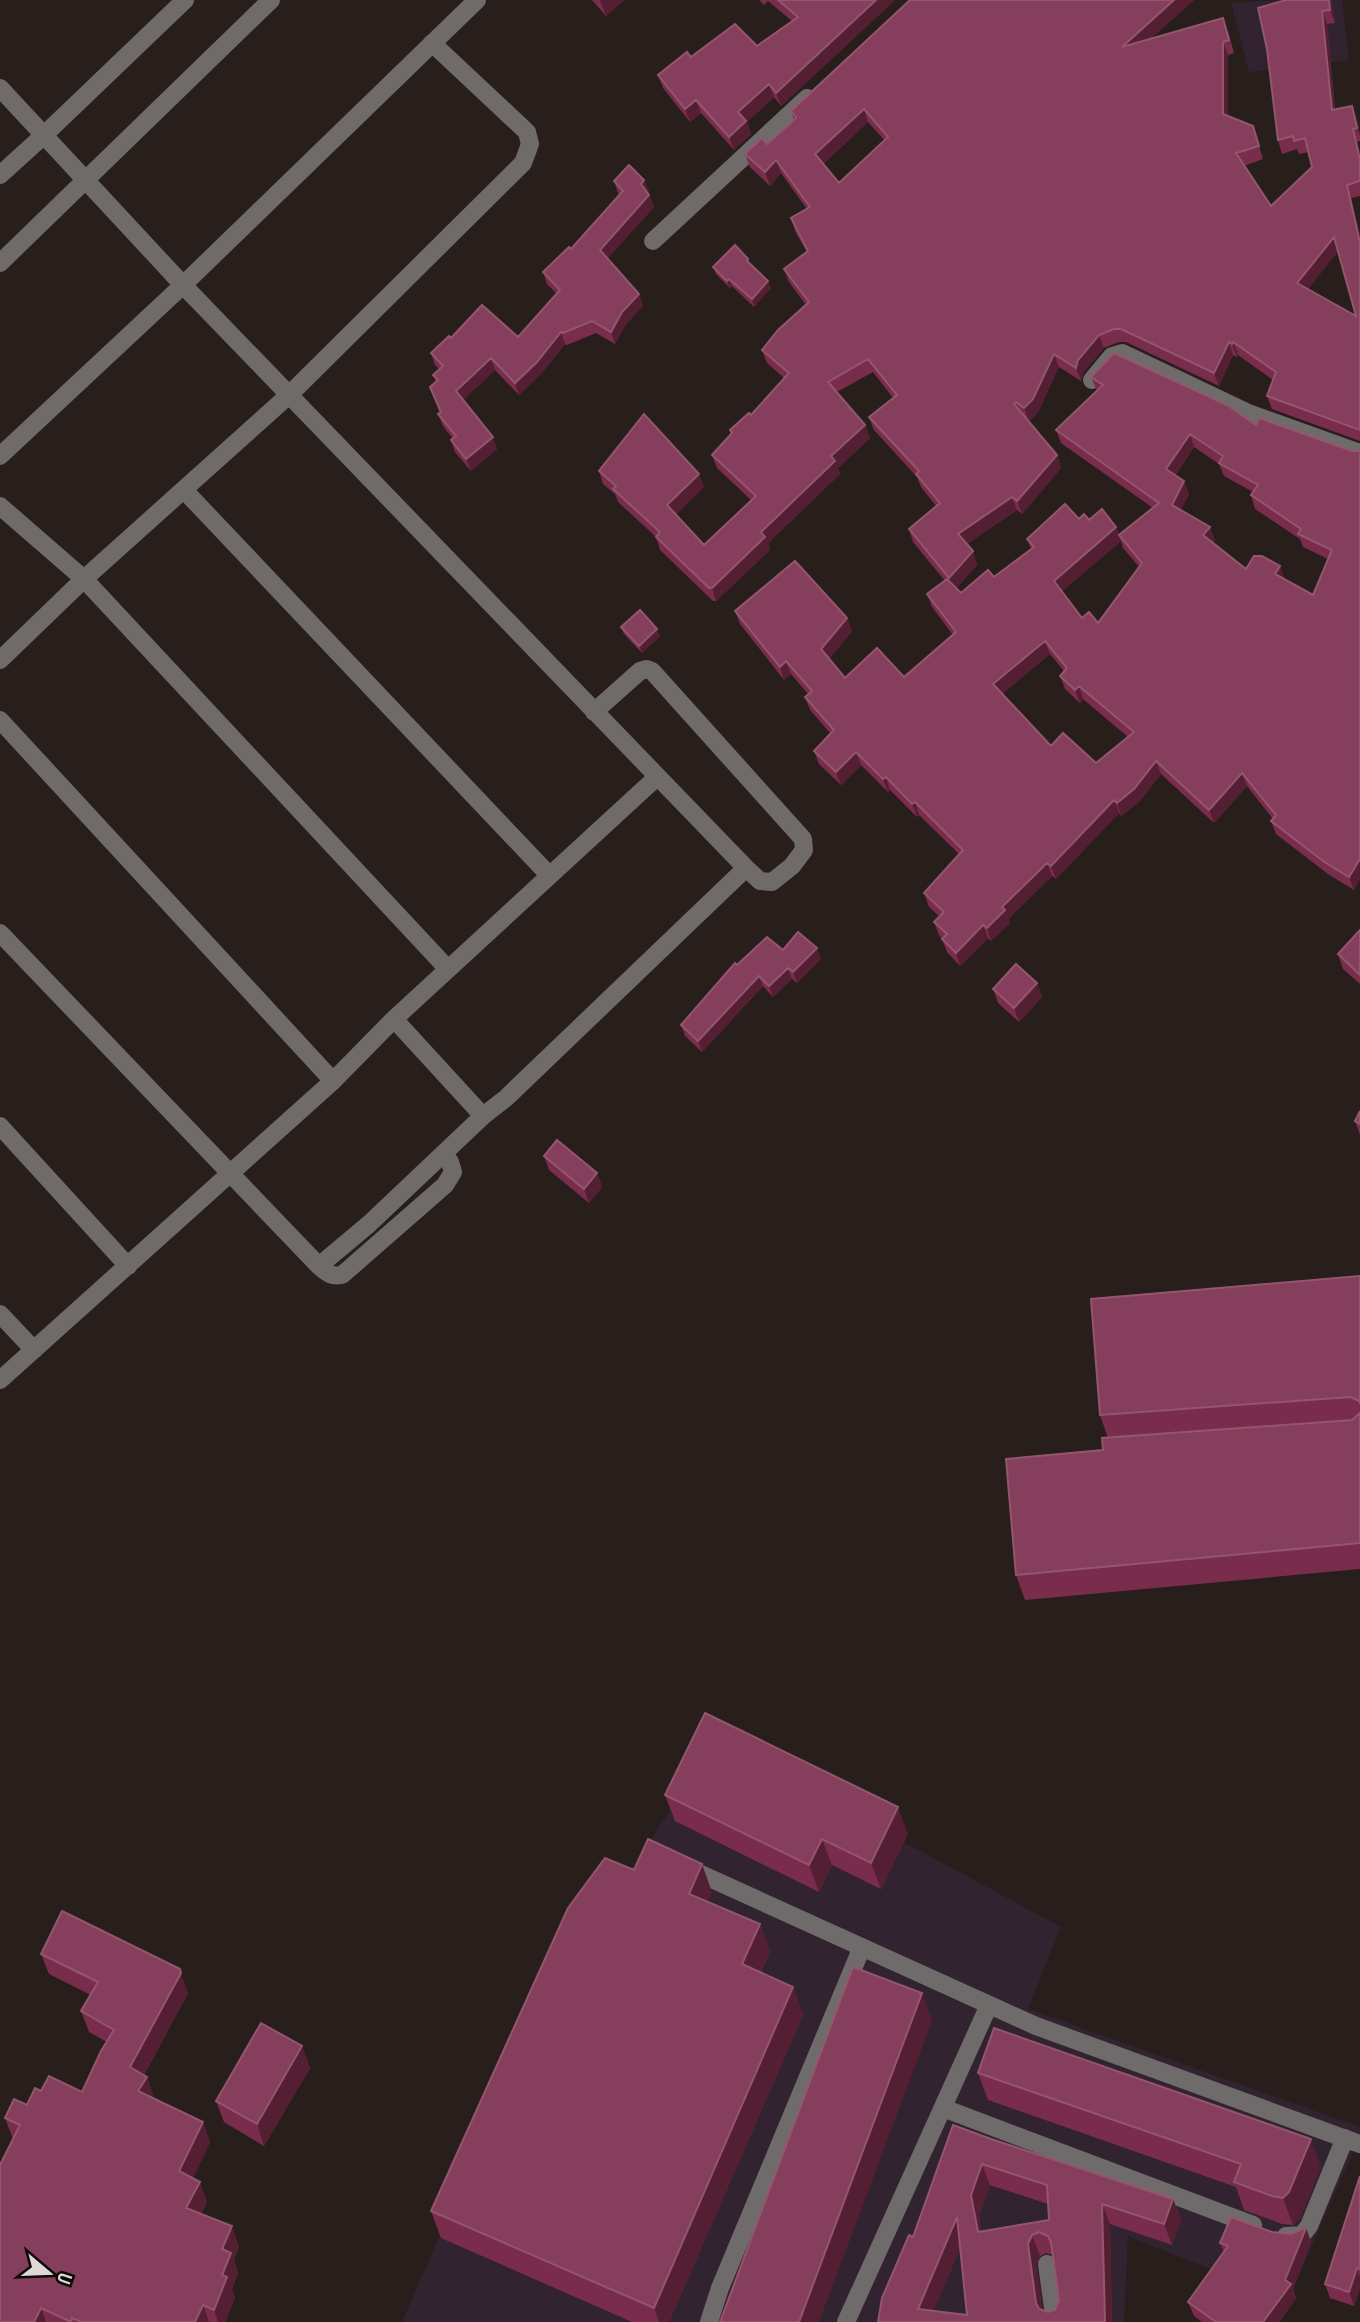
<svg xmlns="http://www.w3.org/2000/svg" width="1360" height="2322" viewBox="0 0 1360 2322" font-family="'PT Sans Narrow',sans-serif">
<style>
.commercial{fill:#312330}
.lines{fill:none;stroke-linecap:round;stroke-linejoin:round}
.minor{stroke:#706b6b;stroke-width:18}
.wall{fill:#7a2c4c;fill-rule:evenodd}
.shaded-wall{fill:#551f33}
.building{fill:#853e5b;stroke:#93566e;stroke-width:2;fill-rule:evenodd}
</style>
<rect width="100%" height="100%" fill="#281f1c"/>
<!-- commercial -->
<path class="commercial" d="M1286,0H1342L1349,60L1249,72L1231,3Z
M717,1741L1061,1927L1028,2009L1360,2127V2136L1288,2300L1128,2236L1124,2322H402L569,1939L590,1930Z"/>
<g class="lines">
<!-- minor -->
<path class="minor" d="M0,88L183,285L746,868L760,881L772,882L792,866L804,850L803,839L652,671L647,669L640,671L594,712
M0,175L43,136L185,0
M653,241L807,98
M0,263L271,0
M1092,380L1112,356L1122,353L1248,413L1360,453
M0,456L183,285L477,0
M184,490L549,875
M0,506L84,579L447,968
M0,660L84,579L289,395L523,163L530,144L527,132L432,43
M0,720L333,1081
M657,777L394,1019L483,1116L506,1098L746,868
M0,933L319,1266L369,1224L483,1116
M0,1126L128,1266
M319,1266C327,1273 331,1277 342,1275L445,1185L453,1172L450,1162L443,1154
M0,1314L34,1350
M0,1380L333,1081L394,1019
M694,1871L1036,2026L1360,2144
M943,2108L1253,2225
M1286,2236L1302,2235L1309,2226L1345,2138
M1047,2264L1055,2322
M709,2322L720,2288L862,1947
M846,2322L989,2005"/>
</g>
<!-- wall -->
<path class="wall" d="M592,0H624L606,16Z
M759,0H895L781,106L774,97L747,122L751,134L734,150L701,113L690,122L663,88L658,75L691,57L757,46L792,21L768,1L764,5Z
M1194,0L1150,39L1228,31L1234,53L1228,55V116L1253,126L1263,159L1244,166L1271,206L1312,167L1309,152L1299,154L1297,149L1282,154L1278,140L1286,0H1331L1335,23L1327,24L1335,109L1352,106L1357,119L1360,134V141L1357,142L1360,153V196L1351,198L1360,235V441L1272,409L1267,396L1273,380L1238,355L1237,357L1233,355L1219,386L1126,342H1119L1104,348L1083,373L1081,381L1059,367L1038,412L1029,421L1027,419L1057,455L1061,468L1022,514L1017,510L967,544L973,551L977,565L956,588L961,593L994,577L1031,549L1027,539L1079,519L1089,520L1116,527L1119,535L1153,508L1061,443L1056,430L1097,391L1091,377L1256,425L1352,451L1354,890L1328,874L1276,834L1271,821L1273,819L1247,786L1214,823L1161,774L1139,802L1121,816L1119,813L1056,879L1052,876L1008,919L1010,923L991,941L988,938L960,966L947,952L942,939L939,935L934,922L939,916L929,907L924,893L959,854L919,815L917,817L890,790L888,792L861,765L841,785L819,764L814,751L830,733L810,710L805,697L808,694L791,674L784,680L740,624L735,611L847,618L852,631L829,659L845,678L904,677L953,635L932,607L927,594L945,581L913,542L909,529L936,506L921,487L917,477L874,430L869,417L893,398L873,372L837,392L865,425L870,438L838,468L840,474L768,543L770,550L716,601H713L660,550L656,537L618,502L615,494L603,484L599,471L704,487L675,515L704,545L751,500L717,468L712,455L731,434L730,430L751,415L784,378L767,363L762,350L806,305L789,282L784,269L807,252L795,231L791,218L807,209L781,173L770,186L750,167L745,154L767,144L794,120L791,111ZM868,122L885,141L839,183L823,164ZM1338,251L1356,316L1308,289ZM1194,447L1219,464L1224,476L1253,492L1251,495L1255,509L1300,539L1303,547L1328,559L1313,595L1284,579L1246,569L1213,543L1215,540L1180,510L1189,495L1184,481L1175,476ZM1121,541L1123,548L1139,567L1098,623L1082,618L1062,591ZM1050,654L1064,671L1060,676L1065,689L1080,703L1083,699L1128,737L1096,763L1051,746L1002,694Z
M644,180L649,192L648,193L654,207L607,259L639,294L643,306L626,324L615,344L596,333L567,345L565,344L541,374L519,395L495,370L463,400L497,449L471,471L455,452L451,440L453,439L443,426L438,414L440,413L430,387L436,382L433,375L439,369L435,365L431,353L451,338L518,337L557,294L547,284L543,272L571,249L620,195L618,193L614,181Z
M748,259L750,264L771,288L754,307L732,286L730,288L716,274L713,267Z
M621,627L660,636L642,653L624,634Z
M1360,930V984L1343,969L1338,954Z
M783,950L821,959L797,983L792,979L773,997L763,986L702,1052L685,1036L681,1025L737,965Z
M1037,983L1042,997L1019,1022L998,1003L993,989Z
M1360,1111V1135L1355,1121Z
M544,1156L597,1173L602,1187L589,1203L549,1170Z
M1360,1276V1569L1025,1600L1016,1575L1103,1450L1108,1438L1100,1415Z
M665,1795L908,1834L881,1889L832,1865L819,1892L675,1821Z
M634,1870L712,1892L707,1902L760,1924L770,1951L761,1972L793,1987L803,2015L669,2322H632L441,2238L431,2211Z
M41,1954L188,1993L144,2075L154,2097V2099L203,2122L210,2142L193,2178L207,2202L201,2214L239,2247L234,2260L238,2273L232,2289L235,2298L225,2322H0L13,2139L5,2118L27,2105L41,2091L82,2092L107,2042L89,2032L81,2011L91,1995L49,1974Z
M302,2046L310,2068L264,2146L224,2122L216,2101Z
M978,2073L1321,2167L1299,2220L1293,2225L1282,2224L1244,2210L1236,2187L988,2100Z
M991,2139L1173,2199L1181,2220L1172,2245L1110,2224L1112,2322H878L913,2237ZM990,2185L1048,2204L1049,2220L981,2231L979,2216ZM960,2248L967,2315L933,2311ZM1046,2253L1053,2255L1059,2300L1055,2310L1048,2312L1042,2310L1036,2265L1040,2256Z
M1360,2176V2288L1354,2306L1330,2298L1325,2284Z
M1306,2228L1311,2242L1293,2289L1296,2298L1279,2322H1202L1194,2316L1188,2302L1224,2252L1220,2243L1272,2232L1291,2234Z"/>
<!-- shaded-wall -->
<path class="shaded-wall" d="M600,0H624L606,16Z
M876,0H895L781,106L776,93Z
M1174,0H1194L1126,61L1122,47Z
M1329,0H1331L1332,1L1335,23L1330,10Z
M1322,11L1327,24L1336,123L1332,110Z
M1223,42L1228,55V127L1223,114Z
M769,84L774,97L747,122L751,134L734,150L729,137L738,112Z
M696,100L701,113L690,122L685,109Z
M1352,106L1357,119L1360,137L1357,128Z
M864,109L868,122L819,167L815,154Z
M1353,129L1357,142L1360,153V160Z
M776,160L781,173L770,186L765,172Z
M644,180L649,192L645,196L641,184Z
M1347,185L1351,198L1360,235V243Z
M649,195L654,207L604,262L600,250Z
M1334,237L1339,250L1302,297L1297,283Z
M729,279L732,286L730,288L727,281Z
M768,281L771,288L754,307L752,299Z
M639,294L643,306L626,324L615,344L611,332L622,312Z
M561,332L565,344L541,374L519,395L515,383Z
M1099,335L1104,348L1083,373L1081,381L1076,368L1078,360Z
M1229,342L1233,355L1219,386L1214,373Z
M1233,342L1238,355L1237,357L1232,344Z
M1054,354L1059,367L1038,412L1029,421L1024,408Z
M491,358L495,370L460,403L456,391Z
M865,425L870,438L838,468L840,474L768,543L770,550L716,601L712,588L761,532L831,456Z
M1190,434L1194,447L1171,482L1166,469Z
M493,437L497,449L471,471L466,459Z
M1057,455L1061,468L1022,514L1017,501Z
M699,474L704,487L672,519L667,505Z
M1184,481L1189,495L1176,518L1172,505Z
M1012,497L1017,510L963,547L958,534Z
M1116,527L1121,541L1059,594L1054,581Z
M1210,527L1215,540L1208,548L1203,535Z
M973,551L977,565L954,591L949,578Z
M1280,566L1285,579L1275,574Z
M847,618L852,631L826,662L821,649Z
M657,629L660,636L642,653L639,646Z
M1045,641L1050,654L998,697L993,684Z
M786,661L791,674L784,680L780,667Z
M1079,686L1083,699L1080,703L1075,690Z
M856,752L861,765L841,785L836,772Z
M1156,761L1161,774L1139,802L1121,816L1117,803Z
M1242,773L1247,786L1214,823L1209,810Z
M886,777L890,790L888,792L883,779Z
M1114,800L1119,813L1056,879L1051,866Z
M915,802L919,815L917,817L912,804Z
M1360,859V880L1354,890L1349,877Z
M1047,863L1052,876L1008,919L1010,923L991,941L987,928L1002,907Z
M983,925L988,938L960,966L956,953Z
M817,948L821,959L797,983L793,972Z
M788,968L792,979L773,997L769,986Z
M759,976L763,986L702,1052L698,1041Z
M1037,983L1042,997L1019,1022L1014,1008Z
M597,1173L602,1187L589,1203L584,1189Z
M898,1807L908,1834L881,1889L871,1863Z
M822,1839L832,1865L819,1892L809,1865Z
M702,1864L712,1892L699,1921L689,1894Z
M760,1924L770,1951L752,1991L742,1964Z
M181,1973L188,1993L137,2087L130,2067Z
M793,1987L803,2015L669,2322H659L654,2308Z
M922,1993L932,2021L819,2322H799Z
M302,2046L310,2068L264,2146L257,2124Z
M147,2077L154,2097L145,2111L138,2091Z
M203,2122L210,2142L187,2192L179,2171Z
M1311,2139L1321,2167L1299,2220L1293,2225L1283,2198Z
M982,2164L990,2185L979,2216L985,2253L978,2232L971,2195Z
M200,2182L207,2202L193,2229L186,2208Z
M1173,2199L1181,2220L1172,2245L1164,2224Z
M1102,2204L1110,2224L1112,2322H1105Z
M957,2217L965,2238L929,2322L918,2309Z
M232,2226L239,2247L234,2260L238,2273L232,2289L235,2298L225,2322H218L214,2310L222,2275V2249Z
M1306,2228L1311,2242L1293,2289L1296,2298L1279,2322H1263L1285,2280Z
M1032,2235L1040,2256L1036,2265L1044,2322L1036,2303L1028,2244Z
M1357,2268L1360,2277V2288L1354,2306L1349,2292Z
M203,2305L209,2322H195Z
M41,2308L46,2322H34Z"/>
<!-- building -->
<path class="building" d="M778,0H876L776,93L769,84L738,112L746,121L729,137L696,100L685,109L658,75L687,52L691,57L735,24L757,46L798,17Z
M910,0H1174L1122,47L1223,18L1229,40L1223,42V114L1253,126L1259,146L1236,153L1271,206L1312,167L1305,138L1294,141L1293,136L1278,140L1267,49L1258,8L1286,0H1329L1330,10L1322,11L1332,110L1352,106L1357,128L1353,129L1360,160V181L1347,185L1360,243V430L1267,396L1276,372L1233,342L1232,344L1229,342L1214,373L1121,329H1114L1099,335L1078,360L1076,368L1054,354L1033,399L1024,408L1016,402L1014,404L1057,455L1017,501L1012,497L958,534L973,551L949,578L909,529L940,503L916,474L919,471L869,417L897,395L868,359L828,382L865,425L831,456L835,461L761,532L765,537L712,588H709L656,537L660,532L613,489L616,486L599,471L644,414L699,474L667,505L704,545L756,496L712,455L732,433L730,430L749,413L751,415L789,373L762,350L778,330L809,302L784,269L808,251L791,218L810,207L776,160L765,172L745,154L762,138L767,144L796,118L791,111ZM864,109L888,137L839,183L815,154ZM1334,237L1356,316L1297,283Z
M629,165L644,180L641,184L649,195L600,250L639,294L622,312L611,332L592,321L563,333L561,332L537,362L515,383L491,358L456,391L493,437L466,459L451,440L456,436L438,414L441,412L430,387L438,380L433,375L443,366L431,353L449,336L451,338L482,305L518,337L560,290L543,272L569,247L571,249L623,191L614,181Z
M735,245L748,259L747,261L768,281L752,299L729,279L727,281L713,267Z
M1114,353L1227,405L1256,425L1259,418L1352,451H1358L1360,449V859L1349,877L1323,861L1271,821L1276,815L1242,773L1209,810L1156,761L1134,789L1117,803L1114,800L1051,866L1047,863L1002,907L1005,910L987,928L983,925L956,953L942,939L947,934L934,922L944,912L924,893L963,850L915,802L912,804L886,777L883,779L856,752L836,772L814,751L834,730L805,697L812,691L786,661L780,667L735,611L795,561L847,618L821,649L845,678L877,648L904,677L956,632L927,594L947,579L961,593L988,570L994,577L1034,547L1027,539L1065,504L1079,519L1084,514L1089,520L1102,509L1116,527L1054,581L1082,618L1089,612L1098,623L1142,563L1119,535L1159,503L1056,430L1103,385L1091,377ZM1190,434L1223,456L1219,463L1258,485L1251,495L1301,529L1298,534L1332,550L1313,595L1275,574L1280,566L1262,556H1254L1246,569L1203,535L1210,527L1172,505L1184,481L1166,469ZM1045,641L1067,668L1060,676L1075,690L1079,686L1134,732L1096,763L1063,733L1051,746L993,684Z
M640,610L657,629L639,646L621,627Z
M1360,930V975L1338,954Z
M798,932L817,948L793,972L788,968L769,986L759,976L698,1041L681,1025L735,963L737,965L767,937L783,950Z
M1016,964L1037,983L1014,1008L993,989Z
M1360,1111V1124L1355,1121Z
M557,1140L597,1173L584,1189L544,1156Z
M1360,1276V1404V1401L1350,1397L1100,1415L1091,1299Z
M1360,1413V1543L1016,1575L1006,1459L1103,1450L1102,1438L1352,1420Z
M705,1713L898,1807L871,1863L822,1839L809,1865L665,1795Z
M648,1839L702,1864L689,1894L760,1924L742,1964L793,1987L654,2308L431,2211L568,1908L605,1858L634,1870Z
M62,1911L180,1969L181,1973L130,2067L147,2077L138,2091L203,2122L179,2171L200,2182L186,2208L232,2226L222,2249L231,2253L222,2275L227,2277L214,2310L203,2305L195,2322H82L72,2318L71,2322L41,2308L34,2322H0V2165L20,2125L5,2118L14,2099L27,2105L35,2088L41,2091L49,2076L82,2092L101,2051L114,2030L81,2011L98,1982L41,1954Z
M853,1967L922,1993L799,2322H720Z
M261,2023L302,2046L257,2124L216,2101Z
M994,2028L1311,2139L1289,2192L1283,2198L1272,2196L1234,2182L1241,2164L978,2073Z
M953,2125L991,2139L1173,2199L1164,2224L1102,2204L1105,2322H878L882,2298L909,2235L913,2237ZM982,2164L1047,2185L1049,2220L978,2232L971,2195ZM957,2217L967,2315L918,2309ZM1039,2232L1048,2236L1051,2242L1059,2300L1055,2310L1048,2312L1039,2309L1036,2303L1028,2244L1032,2235Z
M1360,2176V2269L1357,2268L1349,2292L1325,2284Z
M1231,2217L1272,2232L1291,2234L1306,2228L1285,2280L1291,2284L1263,2322H1216L1188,2302L1228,2246L1220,2243Z"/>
<!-- north arrow -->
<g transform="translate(49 2273) rotate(109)" stroke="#0e0a09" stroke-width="5" paint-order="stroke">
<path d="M0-5L12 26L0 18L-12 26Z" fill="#ded8d6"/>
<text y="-10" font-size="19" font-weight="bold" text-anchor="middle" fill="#ded8d6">U</text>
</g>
</svg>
